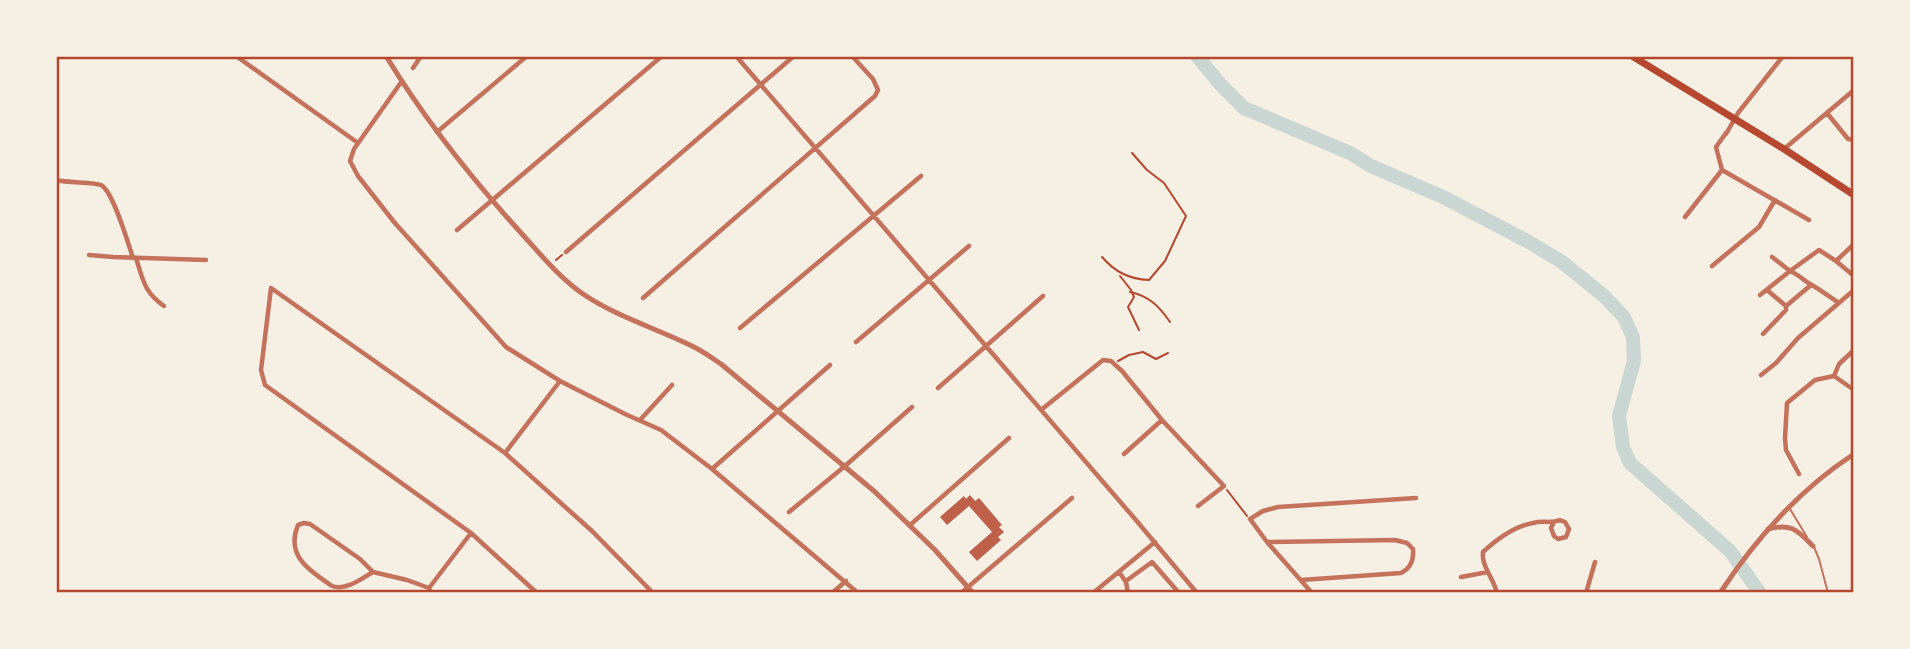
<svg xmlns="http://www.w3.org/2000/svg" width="1910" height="649" viewBox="0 0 1910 649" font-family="Lato,sans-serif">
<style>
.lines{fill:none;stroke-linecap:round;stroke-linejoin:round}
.river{stroke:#c9d6d2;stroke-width:14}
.building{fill:#bf614a}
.path{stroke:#b5482f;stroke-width:2}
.service{stroke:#c5725c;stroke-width:2}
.minor{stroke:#c5725c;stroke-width:4.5}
.tertiary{stroke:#c5725c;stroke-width:5}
.primary{stroke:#b5482f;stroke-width:7}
.neatline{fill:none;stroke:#b5482f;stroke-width:2.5}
</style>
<rect width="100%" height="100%" fill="#f6efe4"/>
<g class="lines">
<!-- river -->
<path class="river" d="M1197,56L1221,85L1244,108L1350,153L1371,166L1443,197L1529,242L1562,262L1604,296L1624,317L1633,337L1634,361L1619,416L1623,447L1630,463L1730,551L1760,593"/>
</g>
<!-- building -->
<path class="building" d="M970,495L975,501L979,498L1002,525L999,527L1004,532L998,537L1001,540L977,561L969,552L992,532L969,506L947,525L940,517L964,496L966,499Z"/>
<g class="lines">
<!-- path -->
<path class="path" d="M1102,257C1115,272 1129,279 1149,280L1165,261L1186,216L1164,183L1147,170L1132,153
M556,260L562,255
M1120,276L1131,290L1134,297L1128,307L1139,330
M1130,292C1149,296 1159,306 1170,322
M1118,361L1129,355L1143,352L1156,359L1168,353
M1227,490L1247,516"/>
<!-- service -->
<path class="service" d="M1790,509L1807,537
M1814,547L1819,559L1828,593"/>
<!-- minor -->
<path class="minor" d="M236,56L358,143
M736,56L1135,519L1197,593
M413,68L421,56
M402,81L354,149L350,161L358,176L394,222L506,347L560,381L625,414L661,430L712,469L858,593
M1827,113L1848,139L1854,140
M437,132L527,56
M1726,133L1716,147L1722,170L1809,220
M1726,134L1738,113L1783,56
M1784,149L1854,90
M56,180C67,183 94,182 101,185C113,191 128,243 133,258
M1685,217L1722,170
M457,230L662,56
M566,252L794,56
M89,255L113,257L206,260
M136,258C143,280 144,292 164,306
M1836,261L1854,244
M1712,266L1759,227L1775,200
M1767,290L1786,306
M1760,295L1790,271L1772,257
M643,298L875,96L878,90L873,79L852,56
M1839,303C1828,296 1821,290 1810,284C1803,280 1798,274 1790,271L1819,250L1836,261L1854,276
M740,328L921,176
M1763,334L1786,310V306L1811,285
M856,342L969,246
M1761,375L1776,363L1798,338L1854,290
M1834,376L1839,364L1854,350
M938,388L1043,296
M1041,410L1103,360L1111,361L1122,371L1162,420L1224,486L1198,506
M640,420L672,385
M505,453L560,381
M1124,454L1162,420
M712,469L830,365
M1799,474L1786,450L1785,438L1787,403L1815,380L1834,376L1854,390
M789,512L845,466L912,407
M910,525L1009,438
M1267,542L1395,540L1407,543L1413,549C1414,560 1411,568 1401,573L1301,580
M373,572C361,579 346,591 332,586C310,571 285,556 298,525L304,523L310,524L360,559L373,572L407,580L429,588L431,593
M1119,572L1126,582L1128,593
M1461,577L1488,572
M1126,581L1152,562L1179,593
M429,588L471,533
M537,593L471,533L265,385L261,370L271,288L505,453L592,531L653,593
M832,593L846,581
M961,593L1072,498
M1093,593L1155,542
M1312,593L1267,542L1250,519L1263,511L1278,507L1416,498
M1497,593C1494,579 1481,566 1483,552C1496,540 1515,526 1533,523C1543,520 1550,524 1560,520L1565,522L1569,529L1566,537L1558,539L1554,536L1551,528L1553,524
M1586,593L1595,562"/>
<!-- tertiary -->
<path class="tertiary" d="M386,56C425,120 472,179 522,234C541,255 560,278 583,294C617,317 658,329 694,347C704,352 712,358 721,364L874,491L935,550L973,593
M1768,529C1792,523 1797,530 1813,546
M1720,593C1755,540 1800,489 1854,454"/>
<!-- primary -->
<path class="primary" d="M1632,56L1784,149L1854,195"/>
</g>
<!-- border -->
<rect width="1910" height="649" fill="none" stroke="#f6efe4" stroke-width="116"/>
<rect x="58" y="58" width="1794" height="533" class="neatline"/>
</svg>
